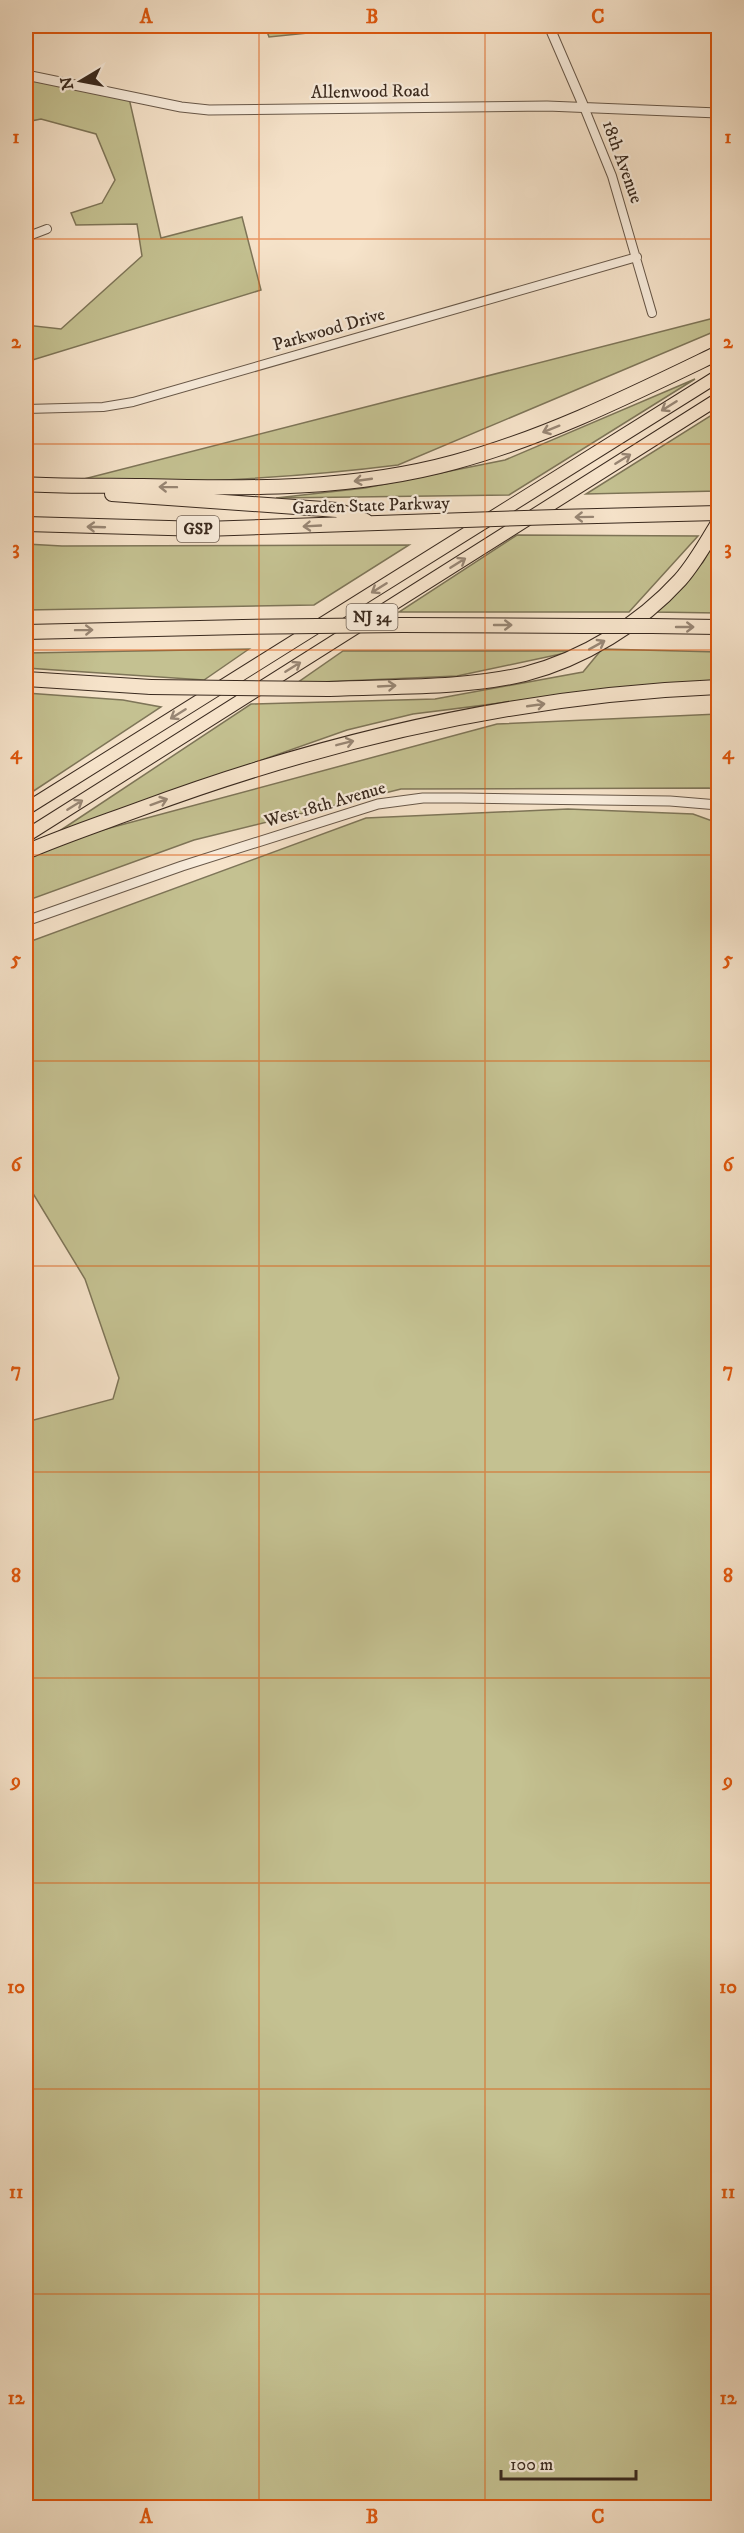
<svg xmlns="http://www.w3.org/2000/svg" width="744" height="2533" viewBox="0 0 744 2533" font-family="'IM FELL DW Pica',serif">
<style>
.green{fill:#c4c191;stroke:#7e7558;stroke-width:1.5}
.lines{fill:none;stroke-linecap:round;stroke-linejoin:round}
.minor-casing{stroke:#685849;stroke-width:10}
.tertiary-casing{stroke:#685849;stroke-width:11}
.trunk-casing{stroke:#39291e;stroke-width:14}
.motorway-casing{stroke:#39291e;stroke-width:16}
.minor{stroke:#f9eddd;stroke-width:8}
.tertiary{stroke:#f9eddd;stroke-width:9}
.trunk{stroke:#f6e3ca;stroke-width:12}
.motorway{stroke:#f6e3ca;stroke-width:14}
.motorway-bridge-casing{stroke:#39291e;stroke-width:16;stroke-linecap:butt}
.motorway-bridge{stroke:#f6e3ca;stroke-width:14}
.oneway{stroke:#988674}
.grid{fill:none;stroke:#df570d;stroke-width:1.5;stroke-opacity:0.55}
.labels{text-anchor:middle;dominant-baseline:central;stroke-width:4.5;stroke-linejoin:round;paint-order:stroke}
.shield{fill:#f9eddd;stroke:#736457;stroke-width:1.5}
.shield-label{font-size:16px;font-weight:bold;fill:#39291e}
.street-label{font-size:18px;fill:#39291e;stroke:#f9eddd}
.neatline{fill:none;stroke:#df570d;stroke-width:2}
.grid-label{font-size:20px;text-anchor:middle;font-weight:bold;fill:#df570d}
</style>
<rect width="100%" height="100%" fill="#f6e3ca"/>
<filter id="stains"><feTurbulence type="fractalNoise" baseFrequency=".00333" numOctaves="4"/><feColorMatrix values="0 0 0 0 .2 0 0 0 0 .09 0 0 0 0 .02 0 0 0 .5 -.17"/></filter>
<radialGradient id="worn" r=".72"><stop offset=".6" stop-color="#630" stop-opacity="0"/><stop offset="1" stop-color="#630" stop-opacity=".3"/></radialGradient>
<!-- green -->
<path class="green" d="M265,26H377L269,37Z
M26,74L129,98L161,238L242,217L261,290L26,362V325L61,329L142,256L137,224L76,225L71,213L102,203L115,180L96,134L41,119L26,122Z
M718,317V330L398,465C327,474 256,479 184,482C150,484 115,478 80,480Z
M695,379L509,495L276,498L365,488L505,460Z
M718,411V491L586,494Z
M517,535L698,536L629,612H399Z
M718,536V613L653,612L703,562Z
M26,544L62,546L409,545L314,605L26,610Z
M249,649L204,680L26,668V653Z
M602,649L718,652V686L557,696L413,714L347,730L58,832L251,704L435,699L583,672Z
M343,651H575L457,676L297,683Z
M26,693L123,700L161,707L26,796Z
M718,714V791L709,788L401,789L194,840L26,901V859L50,844L497,724Z
M568,809L693,814L718,823V2507H26V1422L113,1399L119,1378L85,1279L26,1182V943L366,818Z"/>
<g class="lines">
<defs>
<path id="minor" d="M584,107L612,176L652,313
M26,237L47,229
M26,409L103,407L133,402L637,257"/>
<path id="tertiary" d="M549,26L584,107
M26,75L181,107L209,110L547,106L718,113
M26,921L182,866L378,804L423,798H461L670,801L718,805"/>
<path id="trunk" d="M26,809L718,376
M26,836L718,399"/>
<path id="motorway" d="M26,484C65,487 104,485 143,486C248,489 353,490 455,462C547,437 633,394 718,353
M112,494L337,510L366,521
M557,517L718,513
M26,524L204,529L436,521
M402,625L583,626
M652,626L718,627
M26,632L243,627
M26,679L151,687
M329,689C393,686 462,689 525,674C583,659 640,624 680,580C695,563 706,543 718,523
M26,852C63,836 102,823 140,809C326,740 520,695 718,687"/>
</defs>
<!-- minor casing -->
<use href="#minor" class="minor-casing"/>
<!-- tertiary casing -->
<use href="#tertiary" class="tertiary-casing"/>
<!-- trunk casing -->
<use href="#trunk" class="trunk-casing"/>
<!-- motorway casing -->
<use href="#motorway" class="motorway-casing"/>
<!-- minor -->
<use href="#minor" class="minor"/>
<!-- tertiary -->
<use href="#tertiary" class="tertiary"/>
<!-- trunk -->
<use href="#trunk" class="trunk"/>
<!-- motorway -->
<use href="#motorway" class="motorway"/>
<defs>
<path id="motorway-bridge" d="M436,521L557,517
M583,626H652
M243,627L402,625
M151,687L329,689"/>
</defs>
<!-- motorway-bridge casing -->
<use href="#motorway-bridge" class="motorway-bridge-casing"/>
<!-- motorway-bridge -->
<use href="#motorway-bridge" class="motorway-bridge"/>
</g>
<!-- one-way arrows -->
<defs><path id="oneway-shaft" d="M-6 0H5M1.5-3L5.5 0L1.5 3" fill="none" stroke-width="1.6" stroke-linecap="round" stroke-linejoin="round" transform="scale(1.5)"/></defs>
<g class="oneway">
<use href="#oneway-shaft" transform="translate(669 406) rotate(148)"/>
<use href="#oneway-shaft" transform="translate(551 429) rotate(158)"/>
<use href="#oneway-shaft" transform="translate(623 459) rotate(-32)"/>
<use href="#oneway-shaft" transform="translate(363 480) rotate(172)"/>
<use href="#oneway-shaft" transform="translate(168 487) rotate(-179)"/>
<use href="#oneway-shaft" transform="translate(584 517) rotate(179)"/>
<use href="#oneway-shaft" transform="translate(312 526) rotate(177)"/>
<use href="#oneway-shaft" transform="translate(96 527) rotate(-178)"/>
<use href="#oneway-shaft" transform="translate(458 563) rotate(-32)"/>
<use href="#oneway-shaft" transform="translate(379 588) rotate(148)"/>
<use href="#oneway-shaft" transform="translate(503 625)"/>
<use href="#oneway-shaft" transform="translate(685 627)"/>
<use href="#oneway-shaft" transform="translate(84 630) rotate(-1)"/>
<use href="#oneway-shaft" transform="translate(597 645) rotate(-29)"/>
<use href="#oneway-shaft" transform="translate(293 667) rotate(-32)"/>
<use href="#oneway-shaft" transform="translate(387 686) rotate(-3)"/>
<use href="#oneway-shaft" transform="translate(536 705) rotate(-8)"/>
<use href="#oneway-shaft" transform="translate(178 714) rotate(148)"/>
<use href="#oneway-shaft" transform="translate(345 743) rotate(-14)"/>
<use href="#oneway-shaft" transform="translate(159 802) rotate(-20)"/>
<use href="#oneway-shaft" transform="translate(75 805) rotate(-32)"/>
</g>
<!-- grid -->
<path class="grid" d="M259,26V2508M485,26V2508M26,239H718M26,444H718M26,650H718M26,855H718M26,1061H718M26,1266H718M26,1472H718M26,1678H718M26,1883H718M26,2089H718M26,2294H718"/>
<g class="labels">
<!-- shield labels -->
<g class="shield">
<rect x="177" y="516" width="42" height="26" rx="4.5"/>
<rect x="346.5" y="604" width="51" height="26" rx="4.5"/>
</g>
<g class="shield-label">
<text x="198" y="529">GSP</text>
<text x="372" y="617">NJ 34</text>
</g>
<!-- street labels -->
<g class="street-label">
<text transform="translate(370 92) rotate(-1)">Allenwood Road</text>
<text transform="translate(622 162) rotate(70)">18th Avenue</text>
<text transform="translate(329 330) rotate(-16)">Parkwood Drive</text>
<text transform="translate(371 506) rotate(-2)">Garden State Parkway</text>
<text transform="translate(325 805) rotate(-16)">West 18th Avenue</text>
</g>
</g>
<!-- margin -->
<rect width="744" height="2533" fill="none" stroke="#f6e3ca" stroke-width="66"/>
<!-- north arrow -->
<g transform="translate(81 81) rotate(260)" stroke="#f9eddd" stroke-width="4.5" paint-order="stroke">
<path d="M0-4.5L10 22L0 15L-10 22Z" fill="#39291e"/>
<text y="-9" font-size="16" font-weight="bold" text-anchor="middle" fill="#39291e">N</text>
</g>
<!-- scale -->
<path d="M501 2470v9h135v-9" fill="none" stroke="#39291e" stroke-width="3"/>
<text x="510" y="2470" font-size="18" fill="#39291e" stroke="#f9eddd" stroke-width="4.5" paint-order="stroke">100 m</text>
<rect x="33" y="33" width="678" height="2467" class="neatline"/>
<g class="grid-label">
<text x="146" y="23">A</text>
<text x="372" y="23">B</text>
<text x="598" y="23">C</text>
<text x="16" y="143">1</text>
<text x="728" y="143">1</text>
<text x="16" y="348">2</text>
<text x="728" y="348">2</text>
<text x="16" y="554">3</text>
<text x="728" y="554">3</text>
<text x="16" y="759">4</text>
<text x="728" y="759">4</text>
<text x="16" y="965">5</text>
<text x="728" y="965">5</text>
<text x="16" y="1171">6</text>
<text x="728" y="1171">6</text>
<text x="16" y="1376">7</text>
<text x="728" y="1376">7</text>
<text x="16" y="1582">8</text>
<text x="728" y="1582">8</text>
<text x="16" y="1787">9</text>
<text x="728" y="1787">9</text>
<text x="16" y="1993">10</text>
<text x="728" y="1993">10</text>
<text x="16" y="2198">11</text>
<text x="728" y="2198">11</text>
<text x="16" y="2404">12</text>
<text x="728" y="2404">12</text>
<text x="146" y="2523">A</text>
<text x="372" y="2523">B</text>
<text x="598" y="2523">C</text>
</g>
<rect width="100%" height="100%" filter="url(#stains)"/>
<rect width="100%" height="100%" fill="url(#worn)"/>
</svg>
